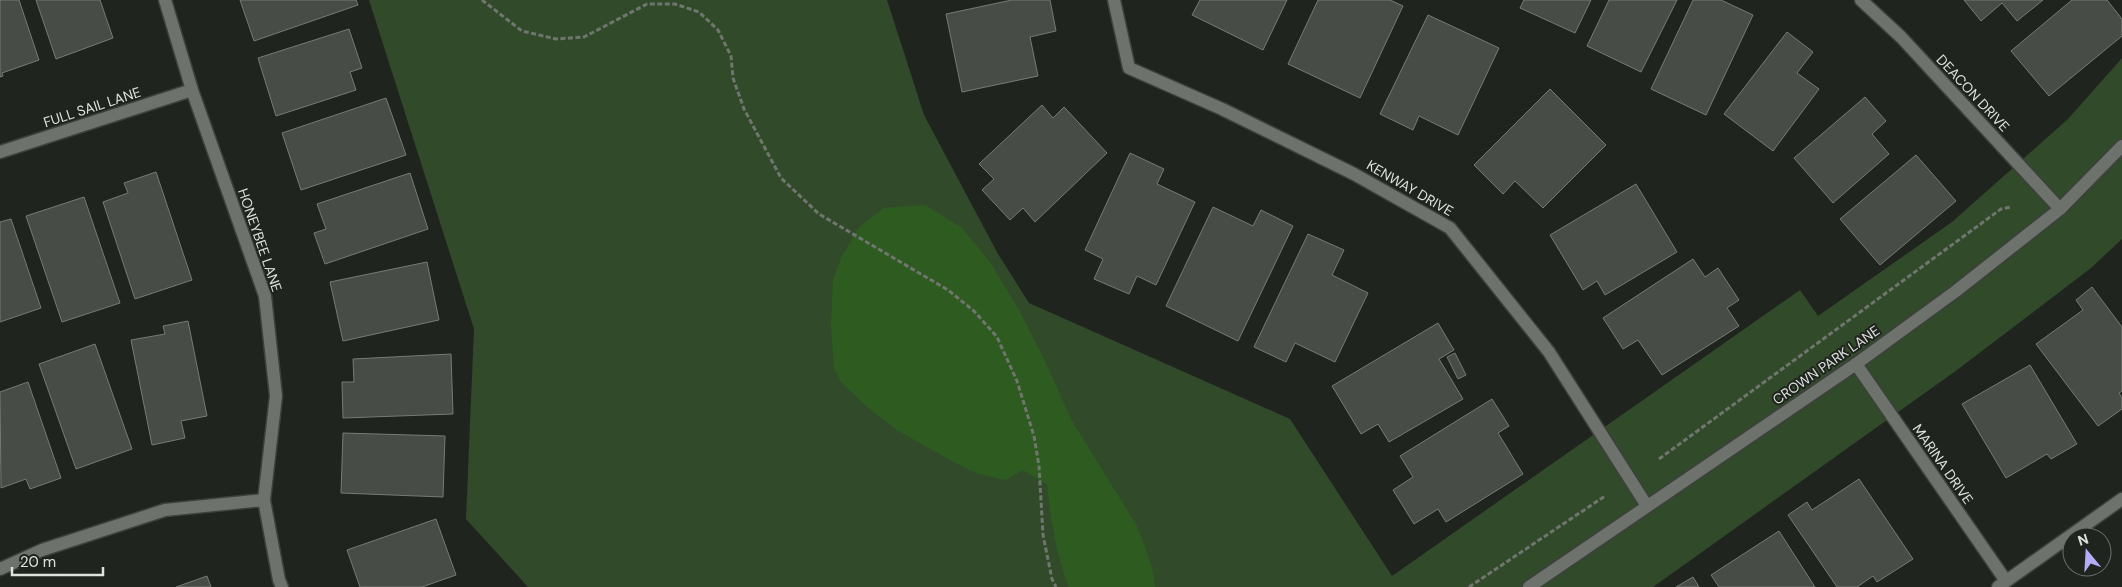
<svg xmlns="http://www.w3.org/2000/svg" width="2122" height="587" viewBox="0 0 2122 587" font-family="'DM Sans',sans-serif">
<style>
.green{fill:#314b2a}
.forest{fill:#2e5b20}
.building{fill:#484c47;stroke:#767b75}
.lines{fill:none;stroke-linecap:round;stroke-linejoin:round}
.minor-casing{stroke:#3d403c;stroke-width:15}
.tertiary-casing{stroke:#3d403c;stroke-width:15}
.path{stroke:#717570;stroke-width:3;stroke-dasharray:5 2.5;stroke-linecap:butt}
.minor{stroke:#6e726d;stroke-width:12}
.tertiary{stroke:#6e726d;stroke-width:12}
.labels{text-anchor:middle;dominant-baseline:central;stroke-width:4;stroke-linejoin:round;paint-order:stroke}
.street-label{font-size:14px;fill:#dee1dd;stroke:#20241f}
</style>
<rect width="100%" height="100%" fill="#20241f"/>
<!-- green -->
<path class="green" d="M369,0H887L924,115L998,254L1029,303L1290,419L1392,576L1800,290L1818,316L1952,222L2068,119L2122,58V239L2091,268L1957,370L1653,587H528L466,519L474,329Z"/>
<!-- forest -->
<path class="forest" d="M925,205L962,228L990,262L1020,312L1043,357L1072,421L1137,526L1152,567L1155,587H1069C1056,555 1051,520 1047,485L1023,470L1006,480L979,474L961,466L897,430L867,407L841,382L834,368L831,324L833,280L841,258L859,227L884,208Z"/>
<!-- building -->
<path class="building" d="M0,0H19L39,60L2,73L3,76L0,77Z
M36,0H100L113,38L56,59Z
M240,0H356L358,5L254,41Z
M1012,0H1050L1056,31L1030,37L1038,76L962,92L946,14Z
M1200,0H1287L1263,50L1192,15Z
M1318,0H1390L1403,6L1360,98L1288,64Z
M1524,0H1591L1575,33L1520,8Z
M1609,0H1677L1641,72L1587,46Z
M1693,0H1721L1753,15L1706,115L1651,89Z
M1964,0H2043L2017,21L2002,3L1981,21Z
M2072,0H2107L2122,19V36L2049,96L2011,51Z
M1428,15L1499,48L1458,135L1419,116L1413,130L1380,114Z
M349,29L362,68L350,72L356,90L276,116L258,58Z
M1787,32L1813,52L1797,73L1819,89L1773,151L1724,114Z
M1550,89L1606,145L1543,208L1515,181L1503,194L1474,165Z
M1865,97L1886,121L1872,134L1889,154L1833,203L1794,158Z
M386,98L406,155L301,190L282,133Z
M1042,105L1053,118L1064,107L1107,153L1035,222L1023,208L1010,220L982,190L994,179L979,164Z
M1130,153L1164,169L1157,184L1195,202L1156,285L1137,276L1129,294L1094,279L1103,259L1085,250Z
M1916,155L1956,201L1880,265L1840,219Z
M156,172L192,280L135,299L103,202L128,193L124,183Z
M410,173L428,229L325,264L314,233L326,229L317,204Z
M1636,184L1677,252L1605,295L1597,281L1583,290L1550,235Z
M84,197L120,303L62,322L26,216Z
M1213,207L1253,226L1261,210L1293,226L1238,341L1166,306Z
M11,219L41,308L0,322V222Z
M1308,234L1344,250L1332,275L1368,293L1335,362L1295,343L1286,362L1254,347Z
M1693,259L1705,277L1718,268L1739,300L1727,308L1739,326L1662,375L1638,340L1623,349L1603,318Z
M427,262L439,320L343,341L330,282Z
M2092,287L2122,327V391L2119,393L2122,398V409L2098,426L2036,344L2083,310L2076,300Z
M188,321L207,416L181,421L185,438L152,445L131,340L165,334L163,326Z
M1438,323L1454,350L1439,359L1463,399L1389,442L1378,424L1361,434L1332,386Z
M95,344L132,449L76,469L39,364Z
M1455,353L1466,375L1458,379L1447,357Z
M451,354L453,414L343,418L342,382H354L353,359Z
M2030,365L2077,444L2051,459L2047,454L2006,478L1962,404Z
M28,382L61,478L30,489L26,479L1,488L0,392Z
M1492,399L1509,426L1498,433L1523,474L1446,522L1438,509L1414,524L1393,490L1413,477L1400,456Z
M343,433L445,436L443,497L341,493Z
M1859,479L1913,559L1877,582L1873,576L1857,587H1837L1788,515L1807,502L1812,510Z
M436,519L456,575L422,587H360L347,550Z
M1779,531L1815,587H1719L1711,575Z
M207,576L211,587H176Z
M1693,577L1699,587H1676Z"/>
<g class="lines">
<defs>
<path id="minor" d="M165,0L192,90L265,296L276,396L264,500L279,580L282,587
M1114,0L1129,68L1222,109L1354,174L1450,228L1549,352L1647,506
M1861,0L1901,37L2060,209
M0,152L192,90
M1856,364L2006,581
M0,569L42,550L165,510L264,500
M1998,587L2122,499"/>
<path id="tertiary" d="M1529,587L1856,364L1956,291L2060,209L2122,146"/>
</defs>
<!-- minor casing -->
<use href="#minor" class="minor-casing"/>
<!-- tertiary casing -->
<use href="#tertiary" class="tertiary-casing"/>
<!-- path -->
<path class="path" d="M482,0L522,31L556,39L584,37L647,4H675L699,12L718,30L731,56L733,78L744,109L781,178L819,214L948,290L974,311L997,337L1017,381L1034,436L1039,466L1043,535L1052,579L1056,587
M1659,459L2001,209L2011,207
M1469,587L1605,496"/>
<!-- minor -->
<use href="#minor" class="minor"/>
<!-- tertiary -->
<use href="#tertiary" class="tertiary"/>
</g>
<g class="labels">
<!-- street labels -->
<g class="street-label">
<text transform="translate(1973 93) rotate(47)">DEACON DRIVE</text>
<text transform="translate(92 107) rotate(-18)">FULL SAIL LANE</text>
<text transform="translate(1410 188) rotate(30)">KENWAY DRIVE</text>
<text transform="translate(260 240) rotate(71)">HONEYBEE LANE</text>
<text transform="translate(1826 365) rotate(-35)">CROWN PARK LANE</text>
<text transform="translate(1943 464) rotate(55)">MARINA DRIVE</text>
</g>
</g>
<!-- north arrow -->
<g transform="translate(2087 552) rotate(342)"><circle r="24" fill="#20241f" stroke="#6c706b"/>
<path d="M0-4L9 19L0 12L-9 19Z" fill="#b5acf8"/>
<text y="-8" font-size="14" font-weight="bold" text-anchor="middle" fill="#dee1dd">N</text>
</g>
<!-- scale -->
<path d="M12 567v8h91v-8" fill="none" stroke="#dee1dd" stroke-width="2.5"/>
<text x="20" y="567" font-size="15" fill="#dee1dd" stroke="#20241f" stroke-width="4" paint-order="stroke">20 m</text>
</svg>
